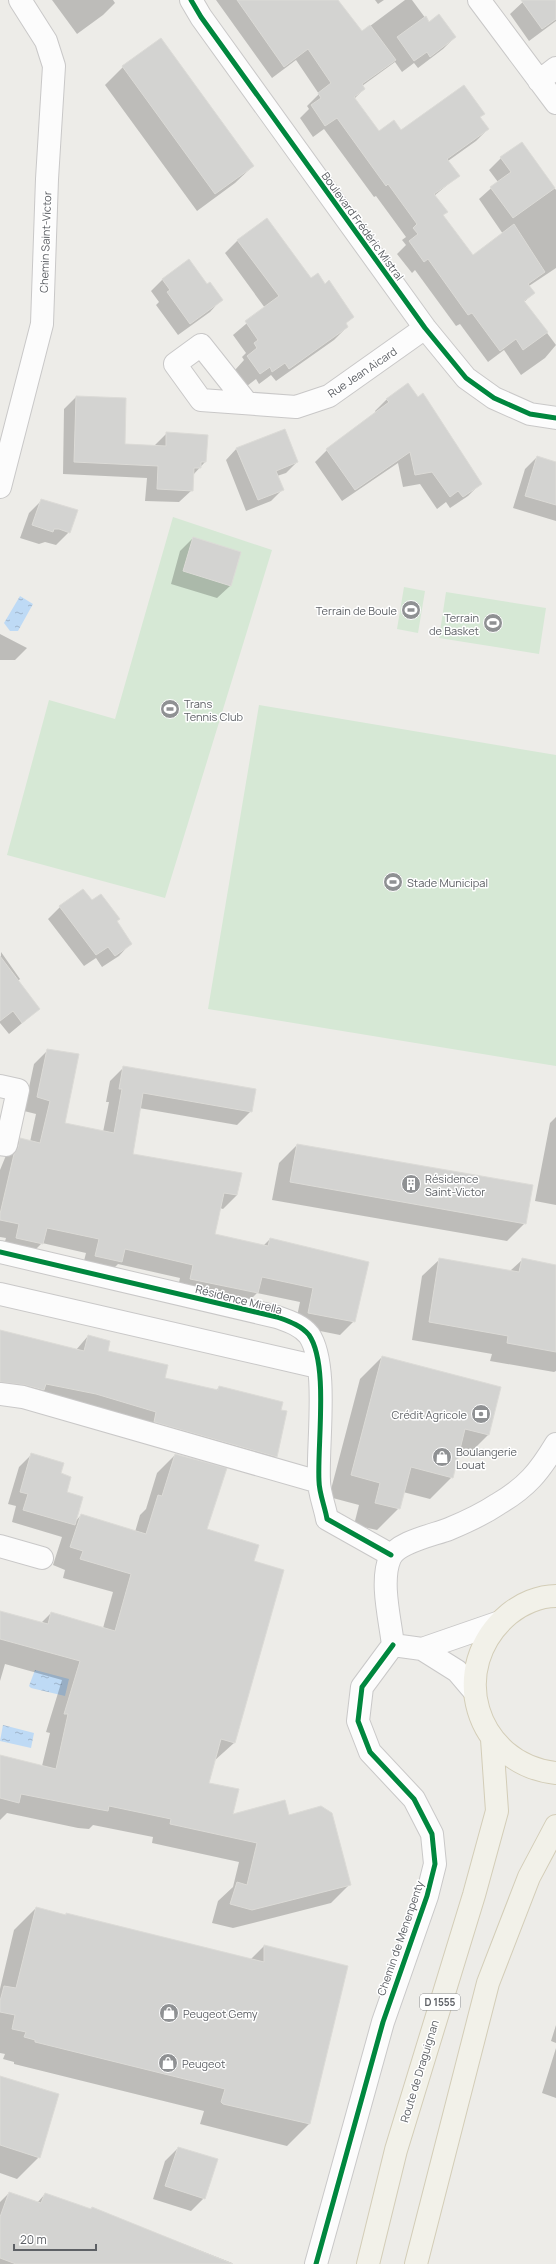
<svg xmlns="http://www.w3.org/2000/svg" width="556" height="2264" viewBox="0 0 556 2264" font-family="Manrope,sans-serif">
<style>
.park{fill:#d6e8d5}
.water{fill:url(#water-ripples)}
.shadow{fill:#0003}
.building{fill:#d3d3d1;stroke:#dcdbd7}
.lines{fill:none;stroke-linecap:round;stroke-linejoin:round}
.street-casing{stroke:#c9c8c8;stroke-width:24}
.primary-casing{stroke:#d3cdb7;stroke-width:24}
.street{stroke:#fcfcfc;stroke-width:22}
.primary{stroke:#f2f1e9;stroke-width:22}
.cycleway-casing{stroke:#fff;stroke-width:8}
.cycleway{stroke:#00873e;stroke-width:5}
.labels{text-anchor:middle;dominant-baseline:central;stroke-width:3;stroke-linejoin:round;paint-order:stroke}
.shield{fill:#fff;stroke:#8e9093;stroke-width:1}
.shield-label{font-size:10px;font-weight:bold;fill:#5d6065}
.street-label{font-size:11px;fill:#5d6065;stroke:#fff}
.poi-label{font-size:11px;fill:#5d6065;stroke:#fff;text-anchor:start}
</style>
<defs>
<pattern id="water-ripples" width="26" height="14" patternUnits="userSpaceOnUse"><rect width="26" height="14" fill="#bedaf5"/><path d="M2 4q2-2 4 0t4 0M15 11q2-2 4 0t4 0" fill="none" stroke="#9eb4ca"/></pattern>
</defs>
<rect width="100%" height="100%" fill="#edece8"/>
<!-- park -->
<path class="park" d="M173,517L272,550L165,898L7,855L49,700L115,719Z
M404,587L425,591L418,633L397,629Z
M446,592L546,608L539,654L439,638Z
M259,705L556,755V1066L208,1009Z"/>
<!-- water -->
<path class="water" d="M20,596L33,604L18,631H10L4,623Z
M35,1670L69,1679L65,1696L31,1688L29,1686Z
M3,1725L34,1733L31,1748L0,1741Z"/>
<!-- shadow -->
<path class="shadow" d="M52,0H113L115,3L103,15L77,34Z
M216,0H307L362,32L405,0H412L429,23L455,37L443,49L418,68L414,63L402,72L395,62L362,86L364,89L354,99L379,132L400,131L479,118L488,129L476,141L448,161L458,176L434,196L446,212L442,216L472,257L503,234L479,199L498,182L489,170L501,158L522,143L556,190V268L529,286L534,293L524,302L556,345L545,358L521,375L504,350L488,362L460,324L456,326L415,270L412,273L397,254L406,245L402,240L406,237L376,196L374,197L324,129L313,137L300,118L309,109L307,106L319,94L296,60L272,78Z
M375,0H384L378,4Z
M525,0H556V21L529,41L510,14Z
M123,67L253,166L235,183L197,211L105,85Z
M267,220L311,280L324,285L353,316L345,324L347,327L334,340L276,381L271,375L259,384L256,379L247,386L235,370L244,360L242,357L246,353L233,335L265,308L225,253L237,241Z
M163,279L206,286L221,300L210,312L178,335L156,305L159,302L151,291Z
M76,397L124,444L154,446L167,433L205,462L193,475L192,490L179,502L145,501L147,478L63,474L64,409Z
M387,399L480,484L468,496L450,508L446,502L437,509L420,484L403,487L398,463L342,501L315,462L327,450L376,413L375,411Z
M237,448L297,462L286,473L277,476L283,489L271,501L246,511L226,460Z
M537,457L556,463V521L513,508L525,469Z
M42,500L69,532L56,545L45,542L39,544L20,538L29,513Z
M193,538L230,586L217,598L171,584L180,551Z
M0,634L27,648L15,660H0Z
M83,891L92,902L116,921L130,944L119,956L102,967L96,958L84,966L48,919L60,907Z
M1,952L20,979L18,981L39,1009L9,1034L0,1023Z
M48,1050L64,1124L103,1132L109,1102H106L110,1081L124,1067L251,1111L237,1125L139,1108L131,1155L237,1195L223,1209L220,1208L214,1235L263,1246L270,1239L354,1321L340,1335L295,1326L300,1302L257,1293L243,1307L177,1292L180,1278L118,1264L107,1275L82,1269L86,1253L42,1243L28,1257L2,1252L6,1238L0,1237V1170L7,1153L21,1139L30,1142L36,1114L24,1111L34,1064Z
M556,1117V1205L535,1201L550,1123Z
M297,1145L525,1223L507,1241L272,1200L279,1163Z
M440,1259L510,1271L522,1260L556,1266V1371L554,1372L490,1361L492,1354L412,1340L422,1276Z
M0,1331L76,1350L88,1336L107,1352L164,1378L216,1391L219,1387L276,1456L264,1468L0,1384Z
M382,1357L500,1388L488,1435L466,1457L458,1455L452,1477L430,1499L403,1492L399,1508L377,1530L354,1525L359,1505L329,1497L360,1379Z
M31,1455L59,1474L75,1522L81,1515L135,1532L140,1515L146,1509L157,1473L175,1455L206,1530L253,1561L283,1570L234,1743L214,1761L208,1784L232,1816H288L350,1884L331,1903L233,1928L212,1923L218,1901L233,1887L239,1862L152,1843L153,1837L93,1825L89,1829L78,1828L7,1813L0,1820V1756L42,1766L50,1733L46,1732L62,1680L5,1664L0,1681V1612L41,1623L51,1613L103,1628L113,1592L63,1578L65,1570L53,1565L62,1537L12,1522L16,1506L8,1504L19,1467Z
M36,1908L65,1915L67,1914L251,1959L264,1946L347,1967L309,2124L287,2146L200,2124L204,2111L14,2064V2062L3,2059L5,2054L0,2053V1989L14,1930Z
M556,2025V2043L551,2041Z
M556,2048V2098L542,2093Z
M0,2077L39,2157L17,2179L0,2173Z
M178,2148L204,2198L191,2211L153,2199L165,2161Z
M9,2193L37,2203L45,2194L90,2210L92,2208L232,2263L0,2264V2202Z"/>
<!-- building -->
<path class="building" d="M237,0H338L362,31L370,25L396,60L362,84L365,89L354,97L379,131L394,120L401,130L464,85L485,114L480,117L489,129L447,159L460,176L434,194L448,212L443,215L473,255L514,224L545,272L528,284L535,293L524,301L548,332L523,350L516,339L500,351L472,313L468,315L428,259L424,262L409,241L418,234L413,228L417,224L388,184L386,186L337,118L325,126L311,105L321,98L318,93L331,83L308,49L284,67Z
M521,0H556V19L542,29Z
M439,14L456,37L430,57L427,52L414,61L397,37L426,16L429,22Z
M161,38L254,166L215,194L122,66Z
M522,142L555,188L513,218L490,187L511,172L500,157Z
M267,218L311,278L318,273L325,284L329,280L354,317L346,323L348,327L289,369L285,363L272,372L270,367L260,374L247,356L257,348L254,343L258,340L245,321L279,296L237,240Z
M189,259L207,284L210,282L223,300L190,324L167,292L170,290L162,279Z
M408,383L418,397L423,393L482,484L463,497L458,491L450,497L432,472L415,475L410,452L355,490L326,449L389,402L386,399Z
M76,396L126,398L125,444L166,446V432L208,435L206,462H201V468H194L193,491L157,489L158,466L74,462Z
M285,429L298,462L276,471L284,490L258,500L236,448Z
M537,456L556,462V505L525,496Z
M41,499L78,510L70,533L59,529H54L53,532L32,525Z
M193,537L241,552L231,586L183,571Z
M83,889L92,900L101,894L120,919L117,921L132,944L115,956L108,947L96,955L59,906Z
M0,956L40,1009L22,1023L13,1011L0,1021Z
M47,1049L79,1054L65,1123L114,1133L122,1089H119L123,1066L256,1089L252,1112L143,1093L133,1154L242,1173L237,1195L224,1193L215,1234L268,1246L270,1238L369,1262L355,1322L308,1313L313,1288L262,1277L258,1293L190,1279L193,1265L125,1249L122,1262L95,1256L99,1239L47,1228L43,1244L16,1238L19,1224L0,1220V1214L14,1154L18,1148L20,1138L40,1143L50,1101L37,1097Z
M297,1144L533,1185L526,1224L290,1182Z
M439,1258L519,1272L522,1258L556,1265V1352L507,1343L508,1336L429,1322Z
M0,1330L84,1351L88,1335L110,1341L108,1351L168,1365L165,1378L218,1390L219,1386L283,1402L281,1410L287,1411L277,1457L154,1422L156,1412L96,1394L46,1384L44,1390L25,1385L0,1382Z
M382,1356L501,1387L489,1435L465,1429L453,1478L411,1467L400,1509L375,1503L380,1483L351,1475Z
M31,1453L64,1463L61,1473L71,1477L67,1492L83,1497L75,1525L23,1510L28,1494L20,1492Z
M175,1454L227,1468L207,1529L259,1545L254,1561L284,1570L235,1743L221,1739L209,1783L239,1789L233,1814L285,1800L289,1815L321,1806L332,1813L351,1885L252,1910L230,1904L237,1882L247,1885L257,1843L170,1824L171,1819L109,1806L108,1811L97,1809L21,1794L19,1803L0,1798V1755L56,1769L68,1714H64L80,1661L0,1639V1611L48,1624L51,1612L115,1631L131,1574L80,1559L83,1551L70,1547L81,1514L146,1534L158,1495L162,1496Z
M36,1907L66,1915V1913L264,1962V1945L348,1966L310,2124L223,2104L221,2102L225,2089L35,2042V2040L24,2037L26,2032L12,2029L15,2015L0,2012V2001L4,1986L16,1988Z
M0,2076L59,2094L40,2158L0,2145Z
M178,2147L218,2159L205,2199L165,2186Z
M9,2192L41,2203L45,2193L91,2209L92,2207L233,2264H16L0,2258V2217Z"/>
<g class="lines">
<defs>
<path id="street" d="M191,0L201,17L425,328L466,378L494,398L530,414L556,418
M479,0L556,103
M539,81L556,68
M247,403L201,345L175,364L201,400L296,407L329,396L425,328
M0,487L42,324L47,179L54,66L46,41L20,0
M0,1086L18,1090L6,1145L0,1144
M0,1252L277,1317C288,1321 301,1325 309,1335C329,1364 317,1445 319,1481C319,1493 325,1507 327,1519L391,1555
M0,1294L318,1367
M0,1394L23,1397L319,1482
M0,1546L42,1558
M422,1649L500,1622
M474,1691L457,1671L422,1649L393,1645C390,1619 380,1581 390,1558C397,1542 434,1535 449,1529C466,1522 483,1514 498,1504C527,1487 539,1472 556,1444
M316,2264L383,2022L427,1896L435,1864L432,1834L414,1799L370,1752L358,1721L362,1687L393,1645"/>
<path id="primary" d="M556,1596C539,1596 521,1604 509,1614C446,1667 475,1764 556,1773
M368,2264L396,2150L474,1895L497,1811L492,1739
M416,2264L488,1983L529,1877L556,1826"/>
</defs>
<!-- street casing -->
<use href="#street" class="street-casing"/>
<!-- primary casing -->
<use href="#primary" class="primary-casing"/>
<!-- street -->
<use href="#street" class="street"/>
<!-- primary -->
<use href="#primary" class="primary"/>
<defs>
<path id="cycleway" d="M191,0L201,17L425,328L466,378L494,398L530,414L556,418
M0,1252L277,1317C288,1321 301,1325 309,1335C329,1364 317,1445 319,1481C319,1493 325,1507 327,1519L391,1555
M316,2264L383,2022L427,1896L435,1864L432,1834L414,1799L370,1752L358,1721L362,1687L393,1645"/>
</defs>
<!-- cycleway casing -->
<use href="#cycleway" class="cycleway-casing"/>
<!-- cycleway -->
<use href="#cycleway" class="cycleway"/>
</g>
<!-- icons -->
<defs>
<symbol id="stadium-disc" viewBox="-11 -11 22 22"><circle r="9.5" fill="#8f9193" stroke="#fff"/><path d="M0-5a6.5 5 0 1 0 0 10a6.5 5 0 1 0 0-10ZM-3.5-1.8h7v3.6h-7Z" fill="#fff"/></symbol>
<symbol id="building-disc" viewBox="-11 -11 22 22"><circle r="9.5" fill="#8f9193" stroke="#fff"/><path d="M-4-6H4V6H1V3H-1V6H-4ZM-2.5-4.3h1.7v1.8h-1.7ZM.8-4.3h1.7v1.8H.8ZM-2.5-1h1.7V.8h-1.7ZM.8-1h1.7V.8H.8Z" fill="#fff"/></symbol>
<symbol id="bank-disc" viewBox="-11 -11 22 22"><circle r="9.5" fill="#8f9193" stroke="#fff"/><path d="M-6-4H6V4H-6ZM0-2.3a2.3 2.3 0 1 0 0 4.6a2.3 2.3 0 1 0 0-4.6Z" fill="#fff"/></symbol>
<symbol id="shop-disc" viewBox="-11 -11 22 22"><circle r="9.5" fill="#8f9193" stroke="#fff"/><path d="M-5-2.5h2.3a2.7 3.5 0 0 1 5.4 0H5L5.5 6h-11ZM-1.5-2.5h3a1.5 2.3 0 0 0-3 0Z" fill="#fff"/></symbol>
</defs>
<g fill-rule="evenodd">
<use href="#stadium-disc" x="400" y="599" width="22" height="22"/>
<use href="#stadium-disc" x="482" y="612" width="22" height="22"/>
<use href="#stadium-disc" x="159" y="698" width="22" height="22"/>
<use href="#stadium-disc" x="382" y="871" width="22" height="22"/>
<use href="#building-disc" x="400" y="1173" width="22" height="22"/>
<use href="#bank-disc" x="470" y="1403" width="22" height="22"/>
<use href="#shop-disc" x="431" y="1446" width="22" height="22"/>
<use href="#shop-disc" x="158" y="2002" width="22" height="22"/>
<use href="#shop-disc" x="157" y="2052" width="22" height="22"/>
</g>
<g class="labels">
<!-- shield labels -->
<rect class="shield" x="420" y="1994" width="40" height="16" rx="3"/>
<g class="shield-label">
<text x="440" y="2002">D 1555</text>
</g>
<!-- street labels -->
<g class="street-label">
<text transform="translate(363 226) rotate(54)">Boulevard Frédéric Mistral</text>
<text transform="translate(45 242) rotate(-88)">Chemin Saint-Victor</text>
<text transform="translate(362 372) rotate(-34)">Rue Jean Aicard</text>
<text transform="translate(239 1299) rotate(14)">Résidence Mirella</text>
<text transform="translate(400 1938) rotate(-71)">Chemin de Menenpenty</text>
<text transform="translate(419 2071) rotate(-73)">Route de Draguignan</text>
</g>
<!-- poi labels -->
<g class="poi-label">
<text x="397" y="610" text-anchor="end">Terrain de Boule</text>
<text x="479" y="617" text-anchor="end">Terrain<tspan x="479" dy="13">de Basket</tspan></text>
<text x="184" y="703">Trans<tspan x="184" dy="13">Tennis Club</tspan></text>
<text x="407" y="882">Stade Municipal</text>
<text x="425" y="1178">Résidence<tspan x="425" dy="13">Saint-Victor</tspan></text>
<text x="467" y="1414" text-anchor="end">Crédit Agricole</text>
<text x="456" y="1451">Boulangerie<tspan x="456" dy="13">Louat</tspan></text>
<text x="183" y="2013">Peugeot Gemy</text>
<text x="182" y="2063">Peugeot</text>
</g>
</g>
<!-- scale -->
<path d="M14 2244v6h82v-6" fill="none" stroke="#5d6065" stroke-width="2"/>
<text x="20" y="2244" font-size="12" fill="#5d6065" stroke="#ffffff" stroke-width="3" paint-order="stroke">20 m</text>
</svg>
